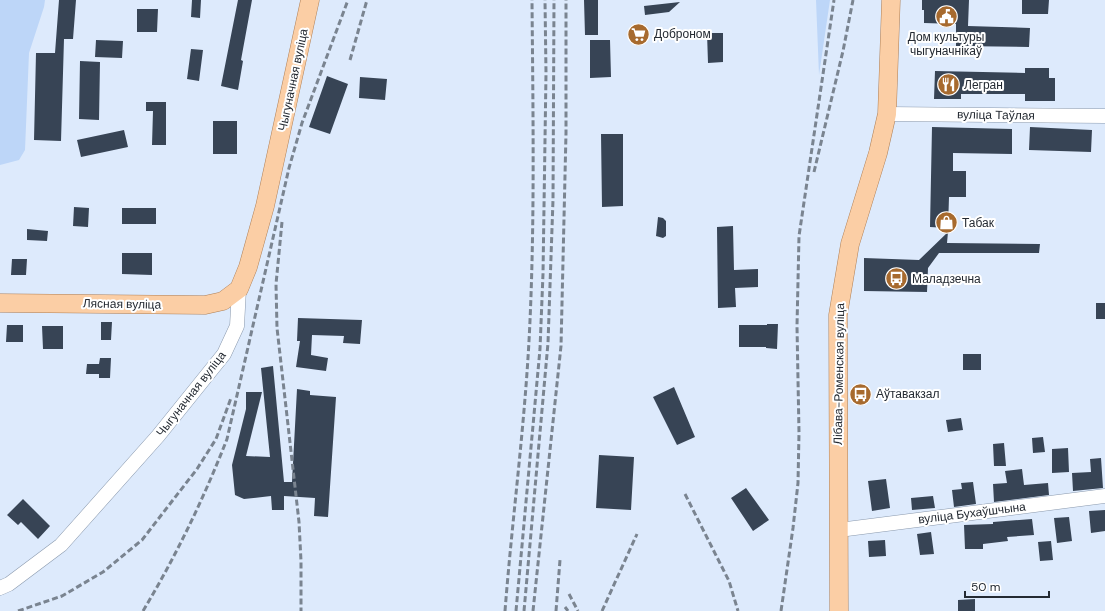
<svg xmlns="http://www.w3.org/2000/svg" width="1105" height="611" viewBox="0 0 1105 611" font-family="'DM Sans',sans-serif">
<style>
.green{fill:#bdd6f8}
.building{fill:#374455}
.lines{fill:none;stroke-linecap:round;stroke-linejoin:round}
.minor-casing{stroke:#8a99ad;stroke-width:15}
.major-casing{stroke:#ae7f56;stroke-width:19}
.minor{stroke:#fff;stroke-width:14}
.major{stroke:#fbcea5;stroke-width:18}
.rail{stroke:#7a8490;stroke-width:3;stroke-dasharray:6 3;stroke-linecap:butt}
.labels{text-anchor:middle;dominant-baseline:central;stroke-width:4;stroke-linejoin:round;paint-order:stroke}
.poi-label{font-size:12px;fill:#242a32;stroke:#fff;text-anchor:start}
.street-label{font-size:12px;fill:#242a32;stroke:#fff}
</style>
<rect width="100%" height="100%" fill="#ddeafc"/>
<!-- green -->
<path class="green" d="M0,0H45L44,7L29,53L25,150L19,160L0,165Z
M816,0H830L819,75Z"/>
<!-- building -->
<path class="building" d="M59,0H76L73,39H64L61,141L34,140L36,53H55Z
M192,0H201L200,18L191,17Z
M238,0H252L241,60L243,61L238,90L221,86Z
M584,0H598V35H585Z
M922,0H969L968,26L1030,28L1029,47L956,46V24L924,23V10H922Z
M1022,0H1049L1048,14H1022Z
M680,2L669,12L645,15L644,6Z
M137,9H158L157,32H137Z
M707,33H723V62L708,63Z
M96,40L123,41L122,58L95,57Z
M590,40H610L611,77L590,78Z
M191,49L203,50L199,81L187,79Z
M80,61L100,62L99,120L79,119Z
M1025,68H1049V78H1055V101H1025V94H961V99H934L935,71L1025,73Z
M327,76L348,84L330,134L309,127Z
M360,77L387,79L385,100L359,98Z
M146,102H166V145H152L153,111H146Z
M213,121H237V154H213Z
M932,127L1012,129V154L953,153V171H966V197H949L948,228L930,227Z
M1030,127L1092,130L1091,152L1029,150Z
M124,130L128,147L81,157L77,140Z
M601,134H623V206L602,207Z
M74,207L89,208L88,227L73,226Z
M122,208H156V224H122Z
M658,217L663,218L666,221V236L663,238L656,236Z
M733,226L734,270L758,269V287L735,288L736,307L718,308L717,227Z
M27,229L48,231L47,241L27,240Z
M948,232L947,243L1040,244L1039,253H939L928,268L927,292L864,291V258L919,260Z
M122,253H152V275L122,274Z
M12,259H27L26,275H11Z
M1096,303H1105V319H1096Z
M298,318L362,320L360,344L343,343L344,336L312,335L311,355L328,358L326,371L296,367L300,341H297Z
M101,322H112L111,340H101Z
M767,324H778L777,349L766,348V347H739V325H767Z
M7,325H23V342H6Z
M42,326H63V349H43Z
M963,354H981V370H963Z
M100,358H111L110,378H99V374H86L87,364H99Z
M273,366L284,482H292L297,389L310,391V395L336,397L328,517L314,516L315,498L284,496V510H272L271,496L244,499L235,495L232,465L246,409V392H262L246,456L270,457L261,368Z
M674,387L695,437L677,445L653,397Z
M961,418L963,430L948,432L946,420Z
M1043,437L1045,452L1033,453L1032,438Z
M1004,443L1006,466H994L993,444Z
M1068,448L1069,472L1052,473V449Z
M599,455L634,457L631,510L596,508Z
M1101,458L1103,488L1073,491L1072,473L1091,472L1090,459Z
M1022,469L1024,485L1048,483L1049,495L994,502L993,484L1007,483L1005,471Z
M886,479L890,508L872,511L868,481Z
M973,482L976,504L954,507L952,490L962,489L961,483Z
M746,488L769,520L753,531L731,498Z
M933,496L935,508L912,510L911,498Z
M23,499L50,526L38,539L21,522L18,525L7,515Z
M1105,510V531L1091,533L1089,511Z
M1069,517L1072,541L1057,543L1054,518Z
M1032,519L1034,535L1007,537L1008,541L983,544V549H965L964,525L993,524V522Z
M931,532L934,554L920,555L917,534Z
M885,540L886,556L869,557L868,541Z
M1051,541L1053,560L1040,561L1038,542Z
M975,599V611H958V600Z"/>
<g class="lines">
<defs>
<path id="minor" d="M887,114L1105,116
M839,530L1105,496
M0,588L9,584L61,545L158,436L224,354L237,326L239,289"/>
<path id="major" d="M0,303L205,305L223,301L239,289L248,267L265,206L310,0
M839,611L838,315L850,244L878,153L887,114L891,0"/>
</defs>
<!-- minor casing -->
<use href="#minor" class="minor-casing"/>
<!-- major casing -->
<use href="#major" class="major-casing"/>
<!-- minor -->
<use href="#minor" class="minor"/>
<!-- major -->
<use href="#major" class="major"/>
<!-- rail -->
<path class="rail" d="M350,60L367,0
M814,172L843,51L853,0
M282,222L276,284L277,328L299,522L301,561V611
M685,494L729,581L738,611
M569,594L578,611
M565,607L568,611
M18,611L62,596L103,572L142,540L197,469L216,439L231,398
M143,611C176,556 204,498 227,439L289,168L302,123L348,0
M505,611C512,521 524,432 529,341C535,228 533,114 532,0
M516,611L540,349L543,274L546,73L545,0
M524,611L548,343L553,200L554,0
M533,611L561,346L566,133V0
M556,611L560,560
M602,611L637,534
M781,611L793,528L798,483L799,433L797,326L799,236L834,0"/>
</g>
<!-- icons -->
<defs>
<symbol id="civic-disc" viewBox="-11 -11 22 22"><circle r="9.5" fill="#a76a2e" stroke="#fff"/><path d="M-.6-6.5H3V-4.5H.6V-3L4-1V1h2V6H-6V1h2V-1L-.6-3ZM-1.2 2.5V6h2.4V2.5Z" fill="#fff"/></symbol>
<symbol id="supermarket-disc" viewBox="-11 -11 22 22"><circle r="9.5" fill="#a76a2e" stroke="#fff"/><path d="M-6-5.5h2.5l.6 2H6L4.5 2H-2.5L-4.4-4H-6ZM-1.5 3.2a1.3 1.3 0 1 0 .1 0ZM3 3.2a1.3 1.3 0 1 0 .1 0Z" fill="#fff"/></symbol>
<symbol id="restaurant-disc" viewBox="-11 -11 22 22"><circle r="9.5" fill="#a76a2e" stroke="#fff"/><path d="M-5-6h1v4h1v-4h1v4h1v-4h1v5L-1.5 .5V6h-2V.5L-5-1ZM5-6V6H3V1.5H1.5Q1.5-4 5-6Z" fill="#fff"/></symbol>
<symbol id="shop-disc" viewBox="-11 -11 22 22"><circle r="9.5" fill="#a76a2e" stroke="#fff"/><path d="M-5-2.5h2.3a2.7 3.5 0 0 1 5.4 0H5L5.5 6h-11ZM-1.5-2.5h3a1.5 2.3 0 0 0-3 0Z" fill="#fff"/></symbol>
<symbol id="bus-disc" viewBox="-11 -11 22 22"><circle r="9.5" fill="#a76a2e" stroke="#fff"/><path d="M-5-6H5V4H4V6H2V4H-2V6H-4V4H-5ZM-3.5-4V0h7V-4ZM-3.5 1.2v1.5H-2V1.2ZM2 1.2v1.5H3.5V1.2Z" fill="#fff"/></symbol>
</defs>
<g fill-rule="evenodd">
<use href="#civic-disc" x="934" y="4" width="25" height="25"/>
<use href="#supermarket-disc" x="626" y="22" width="25" height="25"/>
<use href="#restaurant-disc" x="936" y="72" width="25" height="25"/>
<use href="#shop-disc" x="934" y="210" width="25" height="25"/>
<use href="#bus-disc" x="884" y="266" width="25" height="25"/>
<use href="#bus-disc" x="848" y="382" width="25" height="25"/>
</g>
<g class="labels">
<!-- poi labels -->
<g class="poi-label">
<text x="654" y="34">Доброном</text>
<text x="946" y="37" text-anchor="middle">Дом культуры<tspan x="946" dy="14">чыгуначнікаў</tspan></text>
<text x="964" y="85">Легран</text>
<text x="962" y="223">Табак</text>
<text x="912" y="279">Маладзечна</text>
<text x="876" y="394">Аўтавакзал</text>
</g>
<!-- street labels -->
<g class="street-label">
<text transform="translate(293 80) rotate(-78)">Чыгуначная вуліца</text>
<text transform="translate(996 115) rotate(1)">вуліца Таўлая</text>
<text transform="translate(122 304) rotate(1)">Лясная вуліца</text>
<text transform="translate(839 374) rotate(-89)">Лібава-Роменская вуліца</text>
<text transform="translate(191 394) rotate(-52)">Чыгуначная вуліца</text>
<text transform="translate(972 513) rotate(-7)">вуліца Бухаўшчына</text>
</g>
</g>
<!-- scale -->
<path d="M965 591v6h84v-6" fill="none" stroke="#242a32" stroke-width="2"/>
<text x="971" y="591" font-size="12" fill="#242a32" stroke="#ffffff" stroke-width="3" paint-order="stroke">50 m</text>
</svg>
